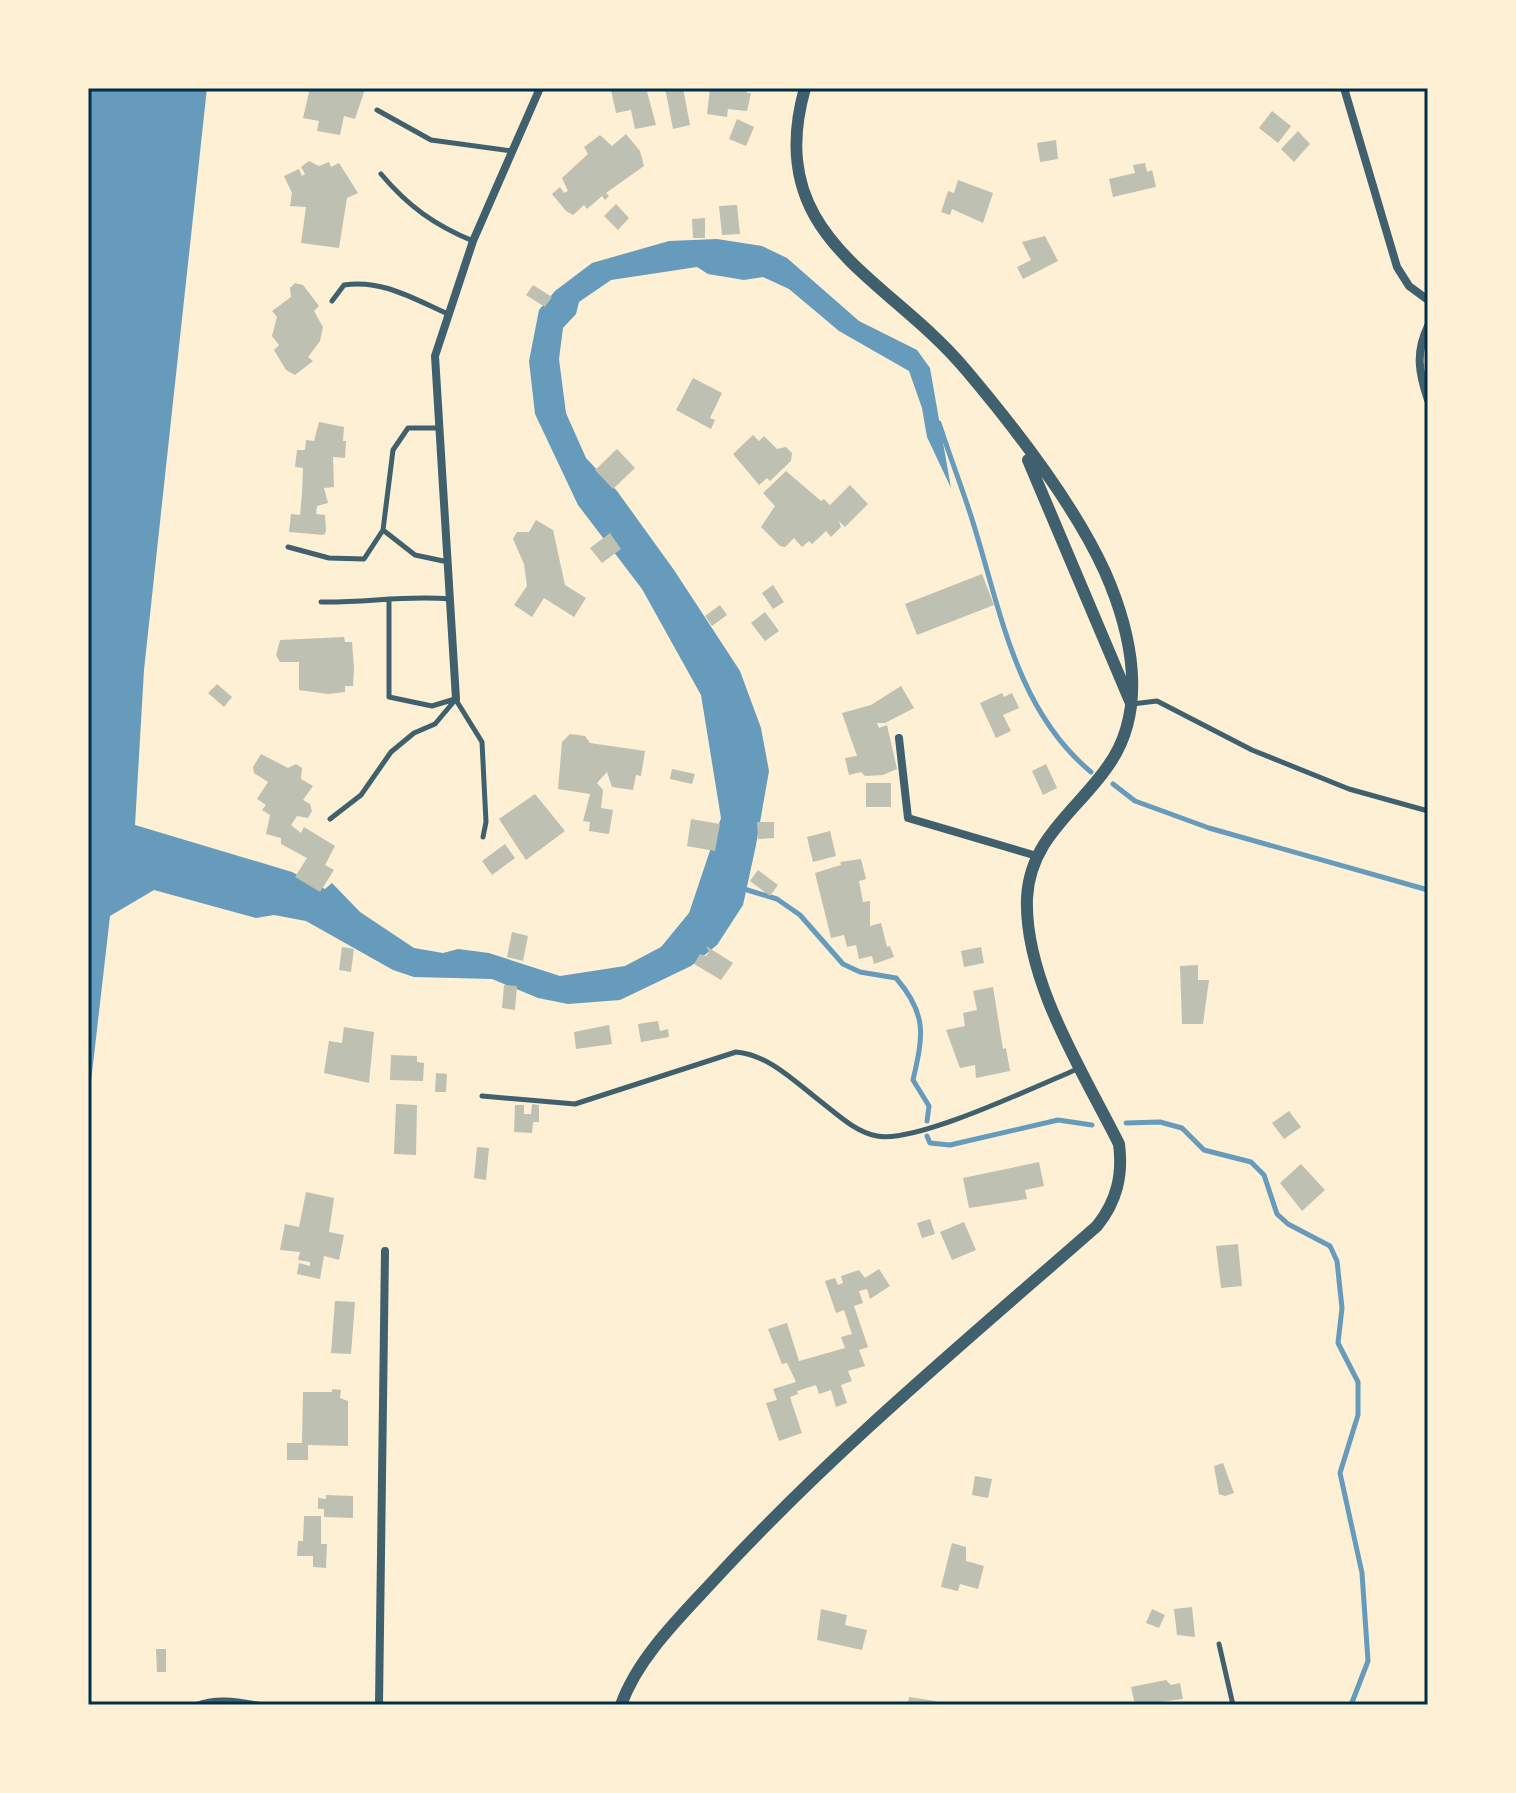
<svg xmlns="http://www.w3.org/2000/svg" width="1516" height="1793" viewBox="0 0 1516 1793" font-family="Raleway,sans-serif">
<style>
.water{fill:#669bbc}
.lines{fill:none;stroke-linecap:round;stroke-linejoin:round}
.stream{stroke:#669bbc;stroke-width:5}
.building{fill:#bec0b2}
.service{stroke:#3f606c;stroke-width:5}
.minor{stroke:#3f606c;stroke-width:8}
.tertiary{stroke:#3f606c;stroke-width:12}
.neatline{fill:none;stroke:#003049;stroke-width:3}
</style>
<rect width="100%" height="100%" fill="#fdf0d5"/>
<!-- water -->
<path class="water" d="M88,88H207L144,670L135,825L292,872L325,889L332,883L360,912L414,948L443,953L458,949L489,953L560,976L625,966L661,947L689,913L721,818L701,695L642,589L578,505L535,414L529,361L539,310L555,291L592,263L669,241L717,239L762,246L787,258L859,321L917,350L930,368L951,488L927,437L922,408L909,371L839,331L789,289L763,277L744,280L708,274L697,267L611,280L579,302L576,314L563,328L559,359L566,413L586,458L617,491L674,570L740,671L761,728L769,771L756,845L743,905L717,945L691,966L620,1000L568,1004L538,998L492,979L414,977L393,970L306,921L274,915L256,918L154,890L110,916L88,1108Z"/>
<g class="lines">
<!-- stream -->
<path class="stream" d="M939,423C949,454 961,485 971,516C1000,606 1014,708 1091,772
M1113,784L1135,801L1209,828L1428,890
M741,888L777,899L800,915L843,964L860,972L896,978C928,1015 923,1036 913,1080L929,1106L927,1121
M1126,1123L1160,1122L1182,1128L1204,1150L1251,1162L1264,1175L1277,1214L1288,1224L1330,1246L1337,1261L1342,1308L1338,1343L1358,1382V1415L1340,1473L1362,1573L1368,1661L1351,1705
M927,1136L930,1143L950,1145L1058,1120L1092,1125"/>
</g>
<!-- building -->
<path class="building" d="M310,88L365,89L355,119L344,116L340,135L317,131L319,121L303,118Z
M646,88L656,125L635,129L631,110L616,113L611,90Z
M665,88H683L690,125L673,129Z
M710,88H747V93H751L747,111L728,109L727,117L707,114Z
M1272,111L1291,126L1278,143L1259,128Z
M737,119L754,127L746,146L729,139Z
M1298,131L1310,144L1294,162L1281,149Z
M626,134L640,151L644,166L606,193L609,196L605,200L602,196L587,209L584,205L573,215L566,211L552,194L560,187L564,193L568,191L562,178L588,154L584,147L600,135L612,146Z
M1056,140L1058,159L1040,162L1037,143Z
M309,161L319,166L329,162L331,167L339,163L358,193L347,198L339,248L301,243L306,207L290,206L292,193L284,176L299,169L302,176L305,174L301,167Z
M1145,163L1147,172L1152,170L1156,187L1113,197L1109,179L1135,173L1133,165Z
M958,180L993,193L983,223L952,209L950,215L941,212L948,191L954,193Z
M616,204L629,218L618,230L604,216Z
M737,205L740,234L722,235L719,206Z
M705,218V238H693L692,219Z
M1045,236L1058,261L1023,279L1017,267L1031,260L1022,242Z
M295,283L303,285L319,306L314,311L323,327L320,341L308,357L313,361L295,375L286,370L274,350L279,345L272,336L277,317L272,311L291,297L290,288Z
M533,285L552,297L545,307L526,295Z
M693,378L722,393L710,418L715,420L711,429L676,410Z
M319,422L344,427L343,441H346L345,458L333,457L334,487L324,488L328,503L317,506L316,514L325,515L326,531L324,535L289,532L291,514L300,515L302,493L303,468L295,467L297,450H305L306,440L314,441Z
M753,435L759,441L764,436L777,449L786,447L792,453L791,461L770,481L767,478L759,485L733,454Z
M617,449L635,468L613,489L595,470Z
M786,471L821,501L824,499L830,505L850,485L868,504L845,527L839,521L841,527L831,537L826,531L812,544L809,541L802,547L794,538L785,547L780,546L761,527L775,506L763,493Z
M536,520L553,530L565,585L586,598L574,617L544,598L532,617L514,605L527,586L524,564L513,539L517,532H529Z
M610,533L621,549L602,563L590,548Z
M982,574L994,605L917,635L905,604Z
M773,585L784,602L773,609L762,593Z
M720,605L727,615L712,626L705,616Z
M765,612L779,631L765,641L751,623Z
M344,637L345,642H352L354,668L353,686H345V692L328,694L299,690V662H280L276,655L280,640Z
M217,684L232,697L224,707L208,693Z
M901,686L914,708L885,723H877L879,728L887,725L897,769L883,775L865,776L861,772L849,775L845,758L857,756L842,713L871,705Z
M1002,693L1004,697L1012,693L1019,708L1003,715L1011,731L996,738L980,703Z
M570,734L585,736L590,743L645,751L641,776L636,775L633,790L612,787L607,772L597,783L603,790L601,808L613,810L609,834L589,831L590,822L583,821L590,794L558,789L562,742Z
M261,754L288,768L296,764L302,768L301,779L313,786L303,800L310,804L312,811L308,818L297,816L291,825L301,833L304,827L335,846L325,865L334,870L320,892L295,877L307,858L281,844V838L266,834L270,815L262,810L266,805L257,799L268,782L254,773L253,767Z
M1046,764L1057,788L1043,795L1032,771Z
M672,769L695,774L692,784L670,779Z
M866,783H891V807H866Z
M535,794L565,831L526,860L499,819Z
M691,819L720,824L715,851L687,846Z
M757,822H774V838L758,839Z
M830,831L836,856L813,862L807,837Z
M505,844L515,858L492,875L482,861Z
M861,859L866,879L859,881L863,902L870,901V926L881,923L887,947L890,946L894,957L874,964L872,956L859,959L856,945L847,947L844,935L831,938L815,873L841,865L840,862Z
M758,870L778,885L770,896L750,881Z
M512,932L528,936L523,961L507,957Z
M706,946L733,963L721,980L694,964L700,954L706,956L709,952Z
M342,947L354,949L351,972L339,970Z
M981,947L984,963L964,967L961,951Z
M1198,965V980H1209L1203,1024H1182L1180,966Z
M504,985L517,986L515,1010L502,1008Z
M993,987L1003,1049L1006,1048L1010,1071L976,1078L975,1065L960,1068L946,1030L965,1026L963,1013L977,1010L973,991Z
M658,1021L660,1031L668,1029L669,1037L641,1042L638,1024Z
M609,1025L612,1044L576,1049L574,1032Z
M344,1027L374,1032L369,1083L324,1073L329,1041L342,1043Z
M391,1055L417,1056V1062L424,1063L423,1081L390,1080Z
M436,1073L447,1074L446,1092H435Z
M396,1104L417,1105L416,1155L394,1154Z
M532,1104L539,1105V1122H533L532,1133L514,1132L515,1105H524V1114H531Z
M1289,1111L1301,1127L1284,1139L1272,1123Z
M477,1147L489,1148L486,1180L474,1178Z
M1039,1162L1044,1186L1025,1190L1027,1199L969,1208L963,1178Z
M1301,1164L1325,1190L1302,1211L1280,1183Z
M306,1192L334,1198L329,1232L344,1235L339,1260L324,1256L320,1279L297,1274L299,1263L310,1266V1262L298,1260L300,1252L280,1250L285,1224L299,1227Z
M930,1219L935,1234L922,1238L917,1223Z
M964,1222L976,1250L952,1260L940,1232Z
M1238,1244L1242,1286L1221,1288L1216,1246Z
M879,1269L890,1286L870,1299L867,1289L859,1291L863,1303L854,1306L868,1347L859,1350L865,1366L848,1371L852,1381L841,1385L847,1403L836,1407L831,1390L819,1394L816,1385L797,1391L798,1394L790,1397L802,1433L779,1441L766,1403L777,1400L773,1389L796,1382L787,1363L782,1364L768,1329L787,1323L799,1361L845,1348L841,1337L852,1334L844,1310L836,1313L825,1281L835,1278L838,1285L843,1283L841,1276L859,1270L865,1278Z
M335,1301L355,1302L351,1354L331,1353Z
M332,1389L341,1390L340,1398L348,1401V1446L308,1445V1460H287V1443H302L303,1392H332Z
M1223,1463L1234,1493L1225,1496L1219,1494L1214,1466Z
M975,1476L992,1479L988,1498L972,1495Z
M326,1495L353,1496V1518L324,1517V1509H318V1498L326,1499Z
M304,1516H321V1544H327L326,1568L313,1567V1556H297L298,1541H303Z
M952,1543L966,1547V1561L984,1566L978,1589L960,1584L958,1591L941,1587Z
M1192,1607L1195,1637L1177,1635L1174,1609Z
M821,1609L847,1615L845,1625L867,1630L862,1650L817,1640Z
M1152,1609L1165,1615L1159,1628L1146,1623Z
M156,1649H166V1672H157Z
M1166,1680L1171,1685L1180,1683L1183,1699L1135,1705L1131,1687Z
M909,1697L936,1701L935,1705H908Z"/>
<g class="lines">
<!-- service -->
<path class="service" d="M377,110L431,140L512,151
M381,174C408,206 434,225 473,241
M332,301L344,285C382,279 414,299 448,314
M439,428H408L393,450L383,530L415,555L448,562
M288,547L329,558L364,559L383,530
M389,599V697L432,706L455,699
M321,602C365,603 405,595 449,599
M456,700L482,742L486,822L483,837
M1132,704L1157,701L1252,750L1349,789L1428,811
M330,819L361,795L391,752L414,733L435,724L456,699
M482,1096L575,1104L736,1052C769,1055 794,1081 820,1101C837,1114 855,1132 877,1136C916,1144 1038,1085 1080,1068
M1219,1644L1233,1705
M195,1705C218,1696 239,1701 263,1705"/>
<!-- minor -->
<path class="minor" d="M1344,88L1397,267L1409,286L1428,300
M1428,326C1415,353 1419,373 1428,400
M456,699L435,356L473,241L540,88
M899,738L908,818L1037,856
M379,1705L385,1251"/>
<!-- tertiary -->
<path class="tertiary" d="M1028,460L1130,701
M621,1705C638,1657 681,1616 715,1579C832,1452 967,1340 1097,1226C1117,1201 1123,1175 1119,1144C1083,1072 1024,980 1027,898C1030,838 1077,811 1108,766C1149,709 1131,631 1105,572C1074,504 1015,428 966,370C888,276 762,239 805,88"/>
</g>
<!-- border -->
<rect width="1516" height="1793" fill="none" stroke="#fdf0d5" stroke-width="180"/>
<rect x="90" y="90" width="1336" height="1613" class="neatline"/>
</svg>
